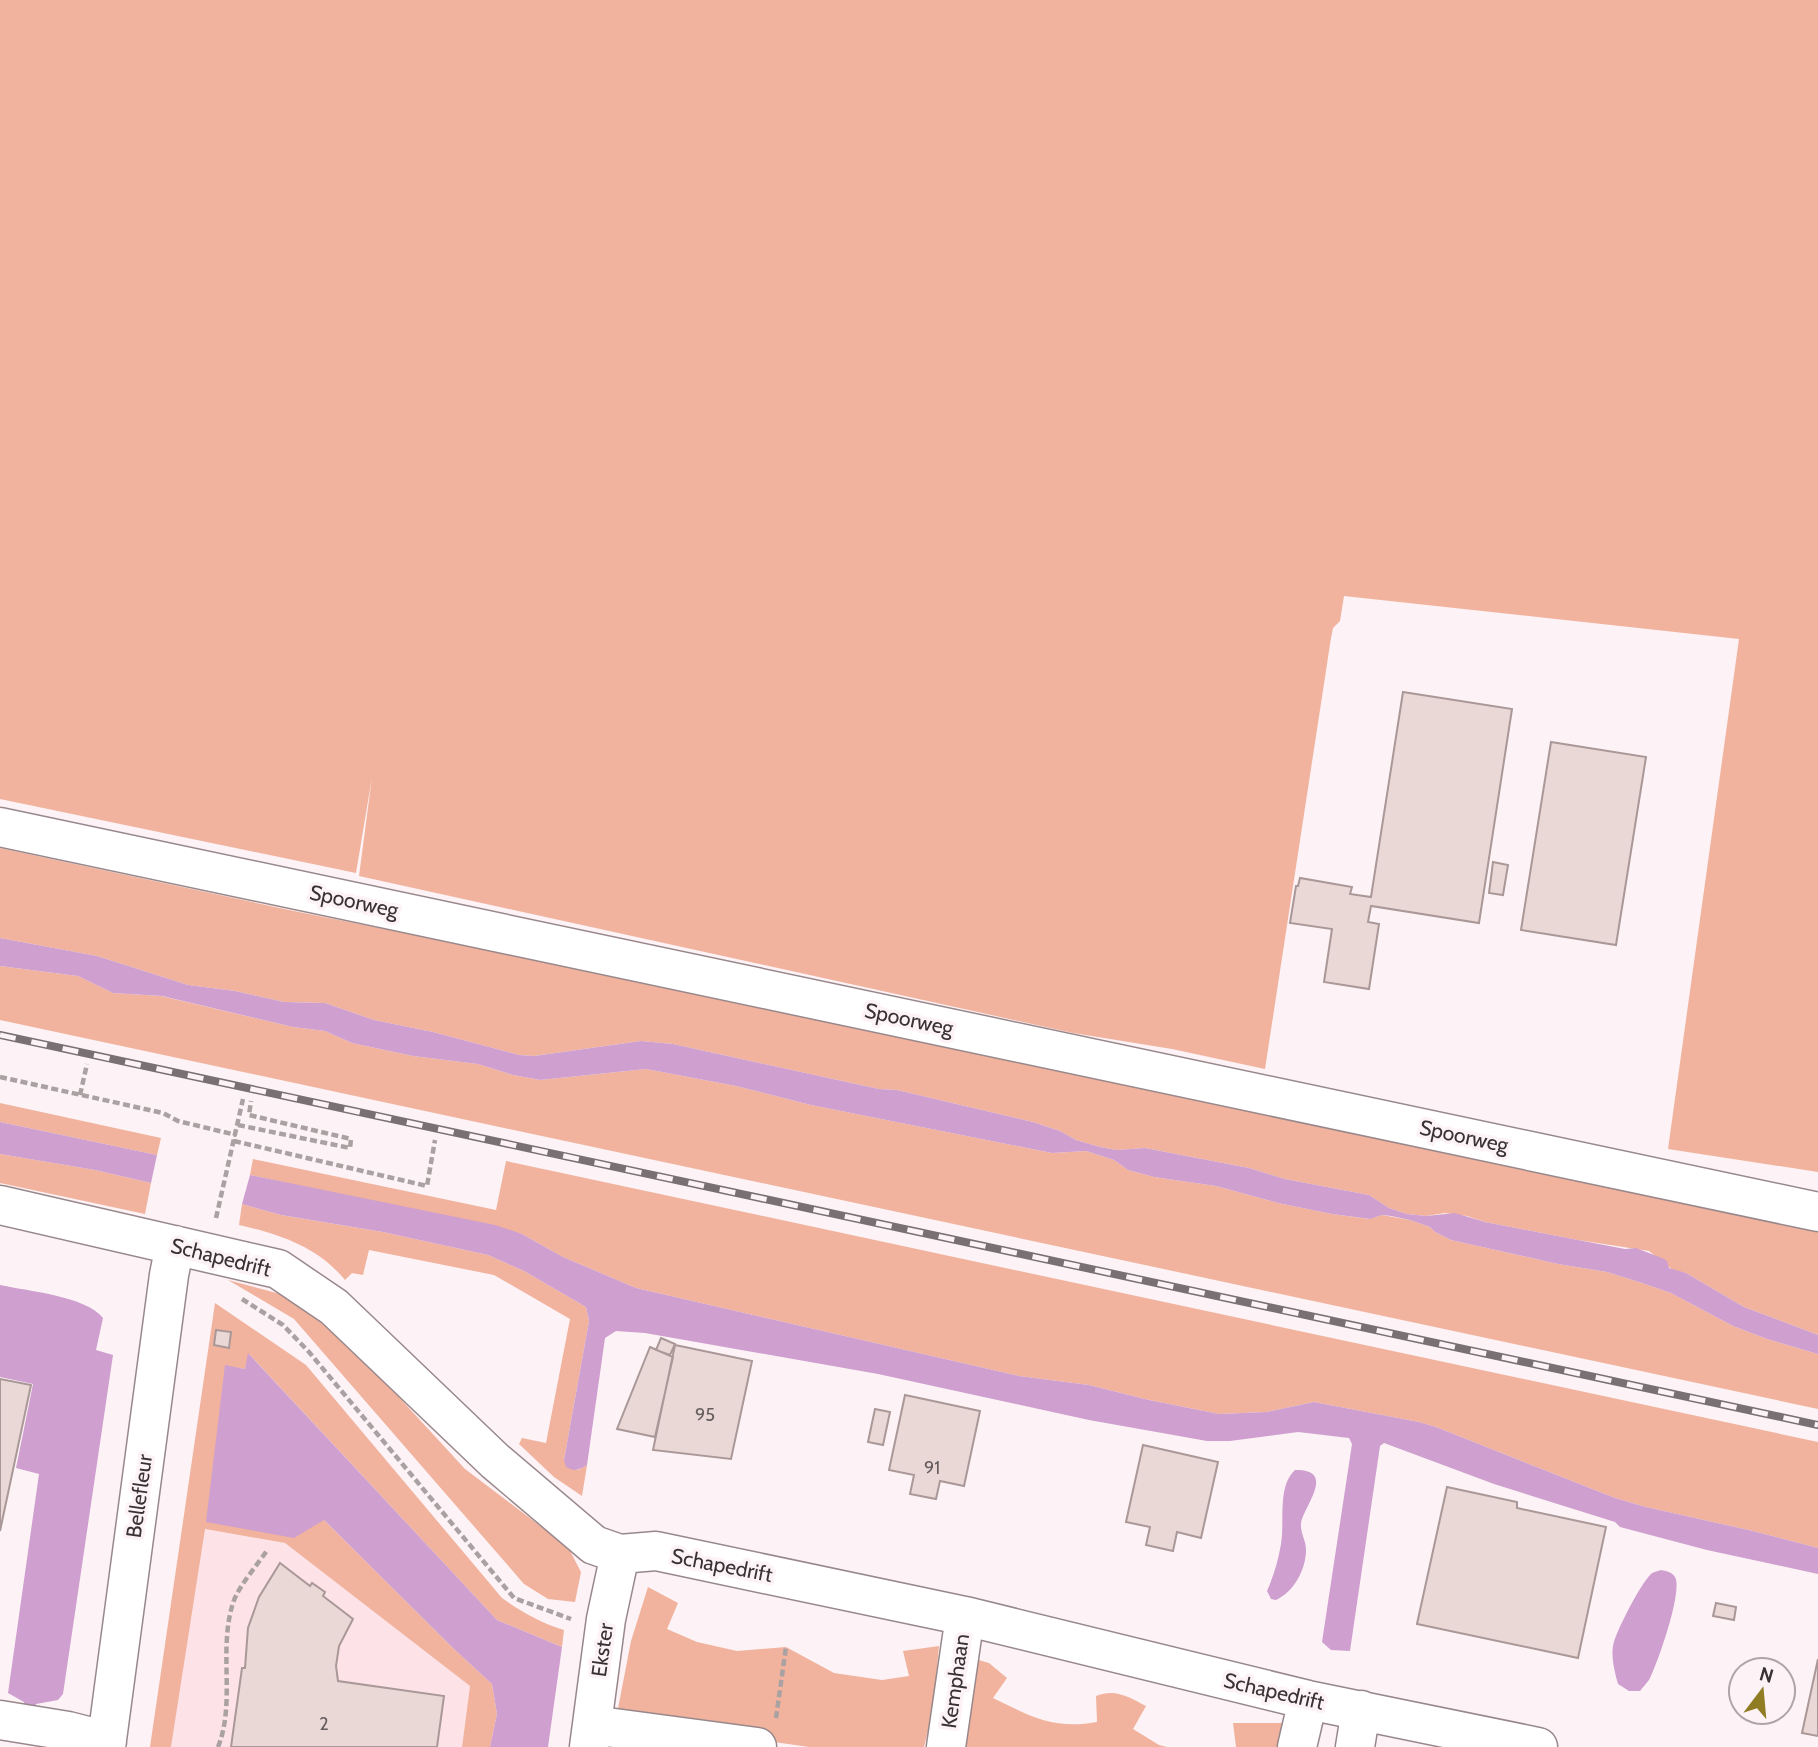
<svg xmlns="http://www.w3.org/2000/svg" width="1818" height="1747" viewBox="0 0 1818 1747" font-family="Cabin,sans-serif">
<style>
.built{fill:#fde2e8}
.green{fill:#f1b39e}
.water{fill:#ce9fcf}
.building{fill:#ead8d7;stroke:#a99897;stroke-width:2}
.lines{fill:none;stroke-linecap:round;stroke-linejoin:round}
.minor-casing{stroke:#98888b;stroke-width:41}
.path{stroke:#aaa1a3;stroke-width:4.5;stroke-dasharray:7 3.5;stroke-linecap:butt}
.minor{stroke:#fff;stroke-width:38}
.rail-casing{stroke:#787072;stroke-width:8}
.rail{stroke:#fdf2f5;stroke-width:5;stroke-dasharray:16;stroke-linecap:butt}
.labels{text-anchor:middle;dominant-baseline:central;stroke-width:7;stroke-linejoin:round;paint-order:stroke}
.number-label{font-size:18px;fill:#655c5d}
.street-label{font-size:21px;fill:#393234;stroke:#fdf2f5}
</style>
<rect width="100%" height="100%" fill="#fdf2f5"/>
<!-- built -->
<path class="built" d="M204,1529L285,1543L470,1686L462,1747H171Z"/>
<!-- green -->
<path class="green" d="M0,0H1818V1172L1668,1149L1739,639L1344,596L1340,621L1333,628L1331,638L1265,1069L1172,1049L1073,1033L359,876L372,777L356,873L0,799Z
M0,848L294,911L1818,1214V1335L1744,1307L1686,1273L1674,1271L1649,1251L1578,1240L1485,1222L1467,1216L1445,1213L1426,1216L1407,1214L1389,1208L1369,1195L1285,1179L1249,1168L1145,1148L1117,1150L1100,1147L1076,1140L1060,1131L1033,1122L897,1090L879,1089L673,1044L641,1041L534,1056L519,1055L433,1032L374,1020L325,1003L284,1002L235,991L188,985L97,956L0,938Z
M0,966L78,976L113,993L161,996L293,1027L325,1031L352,1043L413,1056L478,1064L513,1075L540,1080L646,1069L736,1086L811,1105L1052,1153L1086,1151L1114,1160L1128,1170L1154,1177L1216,1186L1278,1203L1332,1214L1369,1219L1382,1215L1410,1220L1430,1227L1435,1232L1451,1240L1558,1264L1607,1272L1642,1283L1671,1293L1733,1326L1767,1339L1818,1354V1409L0,1020Z
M0,1103L161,1138L157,1155L0,1122Z
M0,1154L95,1170L151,1183L145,1214L0,1183Z
M253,1159L496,1210L506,1161L1818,1442V1548L1753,1531L1646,1507L1615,1498L1436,1427L1419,1422L1314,1402L1266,1412L1219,1414L1149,1400L1089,1385L1019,1376L636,1288L563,1257L522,1234L250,1175Z
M242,1204L281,1215L383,1232L488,1255L524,1271L586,1307L589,1321L564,1460L578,1470L587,1465L582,1496L554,1477L519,1444L522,1438L546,1443L570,1319L494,1275L369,1250L363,1275L352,1273L345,1280C318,1247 279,1234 239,1225Z
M228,1280L284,1295L351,1345L465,1469L568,1547L581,1572L575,1602L548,1599L524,1584L294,1319Z
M215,1303L306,1365L502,1598C522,1612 541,1623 564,1630L562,1647L497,1620L249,1354L245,1369L225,1366L324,1520L454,1649L492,1684L497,1714L490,1747H462L470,1686L285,1543L205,1529L171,1747H150Z
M648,1587L678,1603L667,1629L697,1642L737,1651L786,1647L834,1673L882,1680L909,1676L903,1651L939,1646L933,1711L924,1747H809L616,1719L631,1641Z
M972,1658L989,1663L1007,1678L993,1698C1030,1716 1054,1730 1097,1722L1096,1696C1115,1688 1129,1697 1146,1706L1133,1729L1159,1745L1167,1747H964Z
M1233,1723H1285L1279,1747H1236Z"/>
<!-- water -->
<path class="water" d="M0,938L97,956L188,985L235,991L284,1002L325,1003L374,1020L433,1032L519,1055L534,1056L641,1041L673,1044L879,1089L897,1090L1033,1122L1060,1131L1076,1140L1100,1147L1117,1150L1145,1148L1249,1168L1285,1179L1369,1195L1389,1208L1407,1214L1426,1216L1455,1213L1485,1222L1578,1240L1625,1249L1636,1248L1662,1258L1667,1261L1669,1268L1686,1273L1744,1307L1818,1335V1354L1767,1339L1733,1326L1671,1293L1642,1283L1607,1272L1558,1264L1451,1240L1435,1232L1430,1227L1410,1220L1391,1216L1382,1215L1370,1219L1332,1214L1278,1203L1216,1186L1154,1177L1128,1170L1114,1160L1086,1151L1052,1153L811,1105L736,1086L646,1069L540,1080L513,1075L478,1064L413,1056L352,1043L325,1031L293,1027L162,996L113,993L78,976L0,966Z
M0,1122L157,1155L151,1183L95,1170L0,1154Z
M250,1175L495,1225L522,1234L563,1257L636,1288L1019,1376L1089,1385L1149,1400L1219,1414L1266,1412L1314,1402L1419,1422L1436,1427L1615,1498L1646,1507L1753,1531L1818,1548V1574L1707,1550L1620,1527L1615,1522L1494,1484L1384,1443L1380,1446L1350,1651L1331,1650L1322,1642L1352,1444L1349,1438L1298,1432L1230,1441H1207L1089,1420L878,1374L645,1333L616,1331L605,1338L587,1465C579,1470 575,1472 566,1467L564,1460L589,1321L586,1307L524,1271L488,1255L383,1232L281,1215L242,1204Z
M0,1285C27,1291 86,1296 103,1318L96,1350L113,1355L63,1694L58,1700L36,1704L35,1710L23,1708L24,1702L8,1693L39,1474L16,1468L33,1384L0,1377Z
M248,1353L497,1620L562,1647L548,1747H490L497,1714L492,1684L454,1649L324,1520L294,1538L206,1522L225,1365L245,1369Z
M1295,1470C1337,1469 1304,1506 1301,1523C1300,1533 1306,1540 1306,1550C1306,1569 1294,1592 1276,1600L1271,1599L1267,1591C1274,1575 1278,1561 1281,1544C1285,1520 1277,1487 1295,1470Z
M1661,1570C1666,1571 1672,1572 1675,1577C1683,1591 1658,1662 1650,1678C1648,1682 1643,1687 1640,1691H1629L1618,1684C1615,1673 1611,1658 1613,1646C1615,1633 1641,1583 1651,1574C1653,1572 1658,1571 1661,1570Z"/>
<!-- building -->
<path class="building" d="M1403,692L1512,709L1479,923L1371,906L1368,922L1379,924L1369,989L1324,982L1332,929L1290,923L1296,886H1298L1300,878L1352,887L1350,894L1371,897Z
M1551,742L1646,757L1616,945L1521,930Z
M1493,862L1508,865L1503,895L1489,893Z
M216,1330L231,1332L229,1348L214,1345Z
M661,1338L675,1344L670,1355L656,1350Z
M675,1345L752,1361L731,1459L653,1450Z
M650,1347L673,1357L655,1437L617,1429Z
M0,1379L31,1385L0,1531Z
M905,1395L980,1411L964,1486L940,1481L936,1499L910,1494L914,1475L889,1470Z
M875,1409L890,1412L883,1445L868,1442Z
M1143,1445L1218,1462L1201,1538L1177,1532L1173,1551L1146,1545L1150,1527L1126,1522Z
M1447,1487L1517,1502V1508L1606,1527L1578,1658L1417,1624Z
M280,1563L310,1586L312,1583L325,1592L323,1596L353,1619L339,1646L336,1666L338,1681L444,1696L437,1747H231L242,1668H245L248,1628L259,1597Z
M1716,1603L1736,1607L1734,1620L1713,1616Z
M1818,1659V1736L1802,1733Z"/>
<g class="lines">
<defs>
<path id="minor" d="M0,827L1818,1212
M0,1205L278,1269L334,1307L495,1461L594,1545L620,1554L656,1551L965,1616L1308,1700L1538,1747
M0,1720L68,1731L107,1741
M592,1725L757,1747
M106,1747L169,1275L175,1245
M589,1747L606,1619L620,1554
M946,1747L965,1616
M1297,1747L1308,1700
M1355,1747L1361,1710"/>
</defs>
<!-- minor casing -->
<use href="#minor" class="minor-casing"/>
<!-- path -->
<path class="path" d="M0,1077L163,1113L178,1121L236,1135
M80,1095L87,1064
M238,1125L350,1148L351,1139L249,1115L251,1101
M234,1141L427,1186L435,1140
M216,1218L243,1099
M242,1299L283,1325L309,1352L514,1598L571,1619
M776,1718L786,1647
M218,1747C236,1702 218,1650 233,1603C238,1587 258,1564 268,1549"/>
<!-- minor -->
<use href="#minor" class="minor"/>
<defs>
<path id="rail" d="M0,1035L1818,1425"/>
</defs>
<!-- rail casing -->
<use href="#rail" class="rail-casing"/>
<!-- rail -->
<use href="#rail" class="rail"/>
</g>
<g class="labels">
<!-- number labels -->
<g class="number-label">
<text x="705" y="1415">95</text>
<text x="932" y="1468">91</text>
<text x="324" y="1724">2</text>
</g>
<!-- street labels -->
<g class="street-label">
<text transform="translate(354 901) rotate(12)">Spoorweg</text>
<text transform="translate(909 1019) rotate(12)">Spoorweg</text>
<text transform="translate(1464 1136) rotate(12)">Spoorweg</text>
<text transform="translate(221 1257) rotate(14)">Schapedrift</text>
<text transform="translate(139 1496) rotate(-82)">Bellefleur</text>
<text transform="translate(722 1565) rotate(11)">Schapedrift</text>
<text transform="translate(602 1650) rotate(-82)">Ekster</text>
<text transform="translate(955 1681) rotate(-82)">Kemphaan</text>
<text transform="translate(1274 1691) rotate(13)">Schapedrift</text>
</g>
</g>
<!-- north arrow -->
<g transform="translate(1762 1691) rotate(16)"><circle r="33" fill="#fdf2f5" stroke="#afa5a8" stroke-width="2"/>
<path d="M0-5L12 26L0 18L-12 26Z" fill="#907c23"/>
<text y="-10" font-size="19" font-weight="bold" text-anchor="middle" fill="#393234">N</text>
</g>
</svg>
